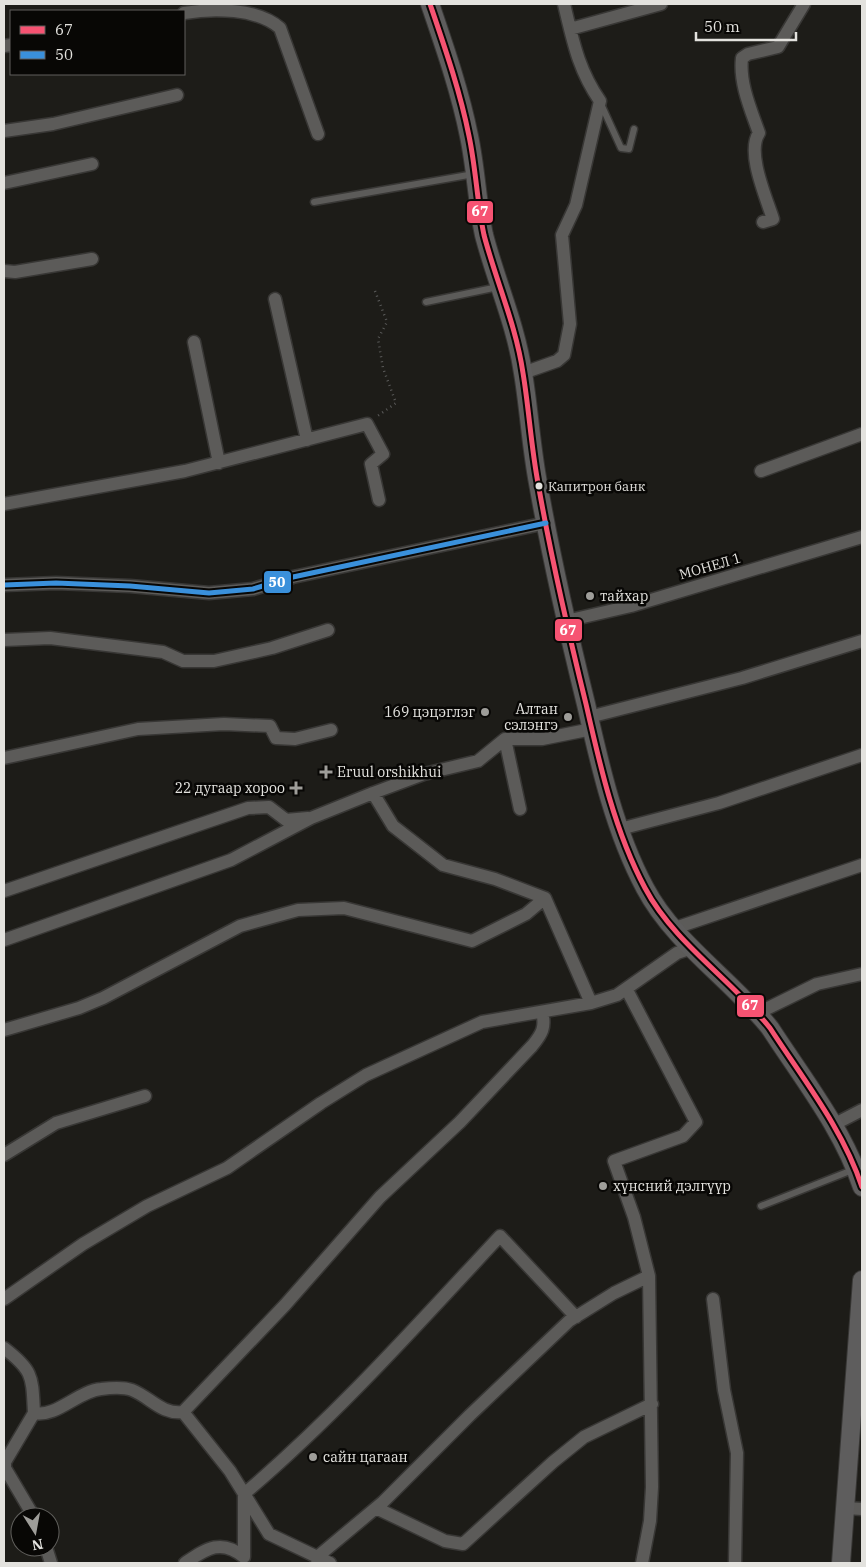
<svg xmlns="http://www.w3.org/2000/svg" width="866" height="1567" viewBox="0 0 866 1567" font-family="'IBM Plex Serif',serif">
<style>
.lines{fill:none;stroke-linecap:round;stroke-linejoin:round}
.service-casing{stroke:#383735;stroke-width:9}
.minor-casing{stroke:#383735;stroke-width:15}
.secondary-casing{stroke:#383735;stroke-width:20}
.path{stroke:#5a5a59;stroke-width:2.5;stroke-dasharray:1 4;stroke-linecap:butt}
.service{stroke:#5c5b59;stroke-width:6}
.minor{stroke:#5c5b59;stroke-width:12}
.secondary{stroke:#5e5d5d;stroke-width:18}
.bus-1-casing{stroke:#080705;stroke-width:9}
.bus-2-casing{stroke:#080705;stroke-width:9}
.bus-1{stroke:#f65372;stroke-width:5}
.bus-2{stroke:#3a90db;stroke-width:5}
.bus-dot{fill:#e3e2de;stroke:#080705;stroke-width:2}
.poi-dot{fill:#9e9d99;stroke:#080705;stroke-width:2}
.labels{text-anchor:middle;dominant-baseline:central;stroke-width:5;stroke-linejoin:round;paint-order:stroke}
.bus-label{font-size:13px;fill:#e3e2de;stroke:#080705;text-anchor:start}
.street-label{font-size:14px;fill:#e3e2de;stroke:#080705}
.poi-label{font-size:14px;fill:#e3e2de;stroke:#080705;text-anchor:start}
.line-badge{stroke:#080705;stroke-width:2}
.badge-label{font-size:14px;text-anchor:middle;font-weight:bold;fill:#fff}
</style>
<rect width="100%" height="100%" fill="#1d1c18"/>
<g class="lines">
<defs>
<path id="service" d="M601,104L621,148L629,149L634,129
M314,202L474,174
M426,302L498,287
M761,1206L855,1169"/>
<path id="minor" d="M184,13C213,8 257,8 280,28L318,134
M570,29L661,4
M4,46L11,45
M4,131L53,124L177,95
M4,183L92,164
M763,222L773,219C766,197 746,152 759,133C751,110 739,83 742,58L748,54L778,47L804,4
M4,271L15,272L92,259
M275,299L307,440
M194,342L219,463
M523,373L557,361L564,355L570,324L562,235L576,205L600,101C578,69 573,41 564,4
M761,471L862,434
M4,504L185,471L367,424L383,454L371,464L379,500
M4,585L56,583L130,586L209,593L253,589L293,577L546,523
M566,621L631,606L862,537
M4,640L50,638L163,652L183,661H214L272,648L328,630
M589,717L742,678L862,641
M505,739L520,809
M4,758L138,729L224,724L270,726L276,738L295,739L331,730
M373,793L393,826L443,865L495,879L545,898L591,1003
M620,829L719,803L862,755
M4,891L248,808L269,807L286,820L308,818
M675,928L862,865
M4,940L231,860L311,818L373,793L424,774L478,761L505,739H542L592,729
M627,990L696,1122L683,1136L614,1161L634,1217L649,1276L652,1487L650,1521L642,1563
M758,1013L817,984L862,974
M4,1030L79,1008L103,998L240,926L298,910L344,908L472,941L526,914L545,898
M833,1125L862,1110
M4,1155L56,1123L145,1096
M4,1299L83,1244L147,1206L227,1168L321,1103L366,1075L482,1022L591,1003L617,995L677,953L692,948
M713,1299L724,1390L737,1453L735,1563
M4,1348C34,1371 32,1377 34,1413
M376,1508L445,1541L463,1544L553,1462L584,1437L652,1404
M846,1508L862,1509
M34,1517L5,1468V1462L34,1413C56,1418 78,1391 101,1389C109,1388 124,1387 132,1390C150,1397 162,1415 183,1412
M46,1547L51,1563
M316,1558L383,1502L470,1415L569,1321L614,1293L649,1276
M185,1563C206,1549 221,1538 244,1557V1494C337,1415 417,1325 500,1236L576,1317
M330,1563L269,1534L230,1471L183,1412L285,1305L380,1197L460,1122L532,1046C542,1034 546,1027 542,1012"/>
<path id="secondary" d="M430,4C445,48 460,91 469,136C476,169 477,202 484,235C496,281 516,325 523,373C529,409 531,446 538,483C551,557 568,631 586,704C600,766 615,832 645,888C674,943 732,980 770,1028C803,1079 843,1129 862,1187
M841,1563L862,1280"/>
</defs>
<!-- service casing -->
<use href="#service" class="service-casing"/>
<!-- minor casing -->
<use href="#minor" class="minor-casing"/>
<!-- secondary casing -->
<use href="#secondary" class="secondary-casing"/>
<!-- path -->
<path class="path" d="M375,291L387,322L378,339L383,368L396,403L376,417"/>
<!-- service -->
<use href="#service" class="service"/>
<!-- minor -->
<use href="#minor" class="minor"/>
<!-- secondary -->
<use href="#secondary" class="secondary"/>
<defs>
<path id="bus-1" d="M430,4C445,48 460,91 469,136C476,169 477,202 484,235C496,281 516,325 523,373C529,409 531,446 538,483C551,557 568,631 586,704C600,766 615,832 645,888C674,943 732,980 770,1028C803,1079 843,1129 862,1187"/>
<path id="bus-2" d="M4,585L56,583L130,586L209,593L253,589L293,577L546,523"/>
</defs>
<!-- bus-1 casing -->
<use href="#bus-1" class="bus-1-casing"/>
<!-- bus-2 casing -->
<use href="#bus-2" class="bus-2-casing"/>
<!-- bus-1 -->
<use href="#bus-1" class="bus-1"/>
<!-- bus-2 -->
<use href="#bus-2" class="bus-2"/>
</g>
<!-- markers -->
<circle class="bus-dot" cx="539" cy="486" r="4.5"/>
<g class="poi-dot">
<circle cx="590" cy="596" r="5"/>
<circle cx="485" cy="712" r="5"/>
<circle cx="568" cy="717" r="5"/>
<path d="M323.5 764.5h5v5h5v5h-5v5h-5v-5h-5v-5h5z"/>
<path d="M293.5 780.5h5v5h5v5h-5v5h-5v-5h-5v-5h5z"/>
<circle cx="603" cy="1186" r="5"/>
<circle cx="313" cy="1457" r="5"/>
</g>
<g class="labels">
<!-- bus labels -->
<g class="bus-label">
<text x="548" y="486">Капитрон банк</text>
</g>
<!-- street labels -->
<g class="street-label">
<text transform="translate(710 566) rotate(-16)">МОНЕЛ 1</text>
</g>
<!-- poi labels -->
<g class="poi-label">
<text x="600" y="596">тайхар</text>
<text x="558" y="709" text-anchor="end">Алтан<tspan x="558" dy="16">сэлэнгэ</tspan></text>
<text x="475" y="712" text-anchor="end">169 цэцэглэг</text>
<text x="337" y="772">Eruul orshikhui</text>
<text x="285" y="788" text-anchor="end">22 дугаар хороо</text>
<text x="613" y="1186">хүнсний дэлгүүр</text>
<text x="323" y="1457">сайн цагаан</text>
</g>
</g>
<g class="line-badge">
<rect x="466" y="200" width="28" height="24" rx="5" fill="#f65372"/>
<rect x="263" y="570" width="29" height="24" rx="5" fill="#3a90db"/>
<rect x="554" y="618" width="29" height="24" rx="5" fill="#f65372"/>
<rect x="736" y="994" width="29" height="24" rx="5" fill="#f65372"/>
</g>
<g class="badge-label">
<text x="480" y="216">67</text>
<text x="277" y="587">50</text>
<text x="568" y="635">67</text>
<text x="750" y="1010">67</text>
</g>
<!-- border -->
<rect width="866" height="1567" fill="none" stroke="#e3e2de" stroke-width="10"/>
<!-- legend -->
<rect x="10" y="10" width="175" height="65" fill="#080705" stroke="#605f5c"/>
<rect x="20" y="26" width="25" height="8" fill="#f65372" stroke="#605f5c"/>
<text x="55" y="35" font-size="15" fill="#e3e2de">67</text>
<rect x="20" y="51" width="25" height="8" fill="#3a90db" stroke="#605f5c"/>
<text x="55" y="60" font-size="15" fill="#e3e2de">50</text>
<!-- north arrow -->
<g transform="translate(35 1532) rotate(169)"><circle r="24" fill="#080705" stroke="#605f5c"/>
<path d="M0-4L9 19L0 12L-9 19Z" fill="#9e9d99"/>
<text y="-8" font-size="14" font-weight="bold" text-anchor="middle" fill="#e3e2de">N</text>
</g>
<!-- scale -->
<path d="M696 32v8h100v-8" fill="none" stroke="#e3e2de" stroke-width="2.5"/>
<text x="704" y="32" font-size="15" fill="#e3e2de" stroke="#080705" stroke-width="4" paint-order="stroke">50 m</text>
</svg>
